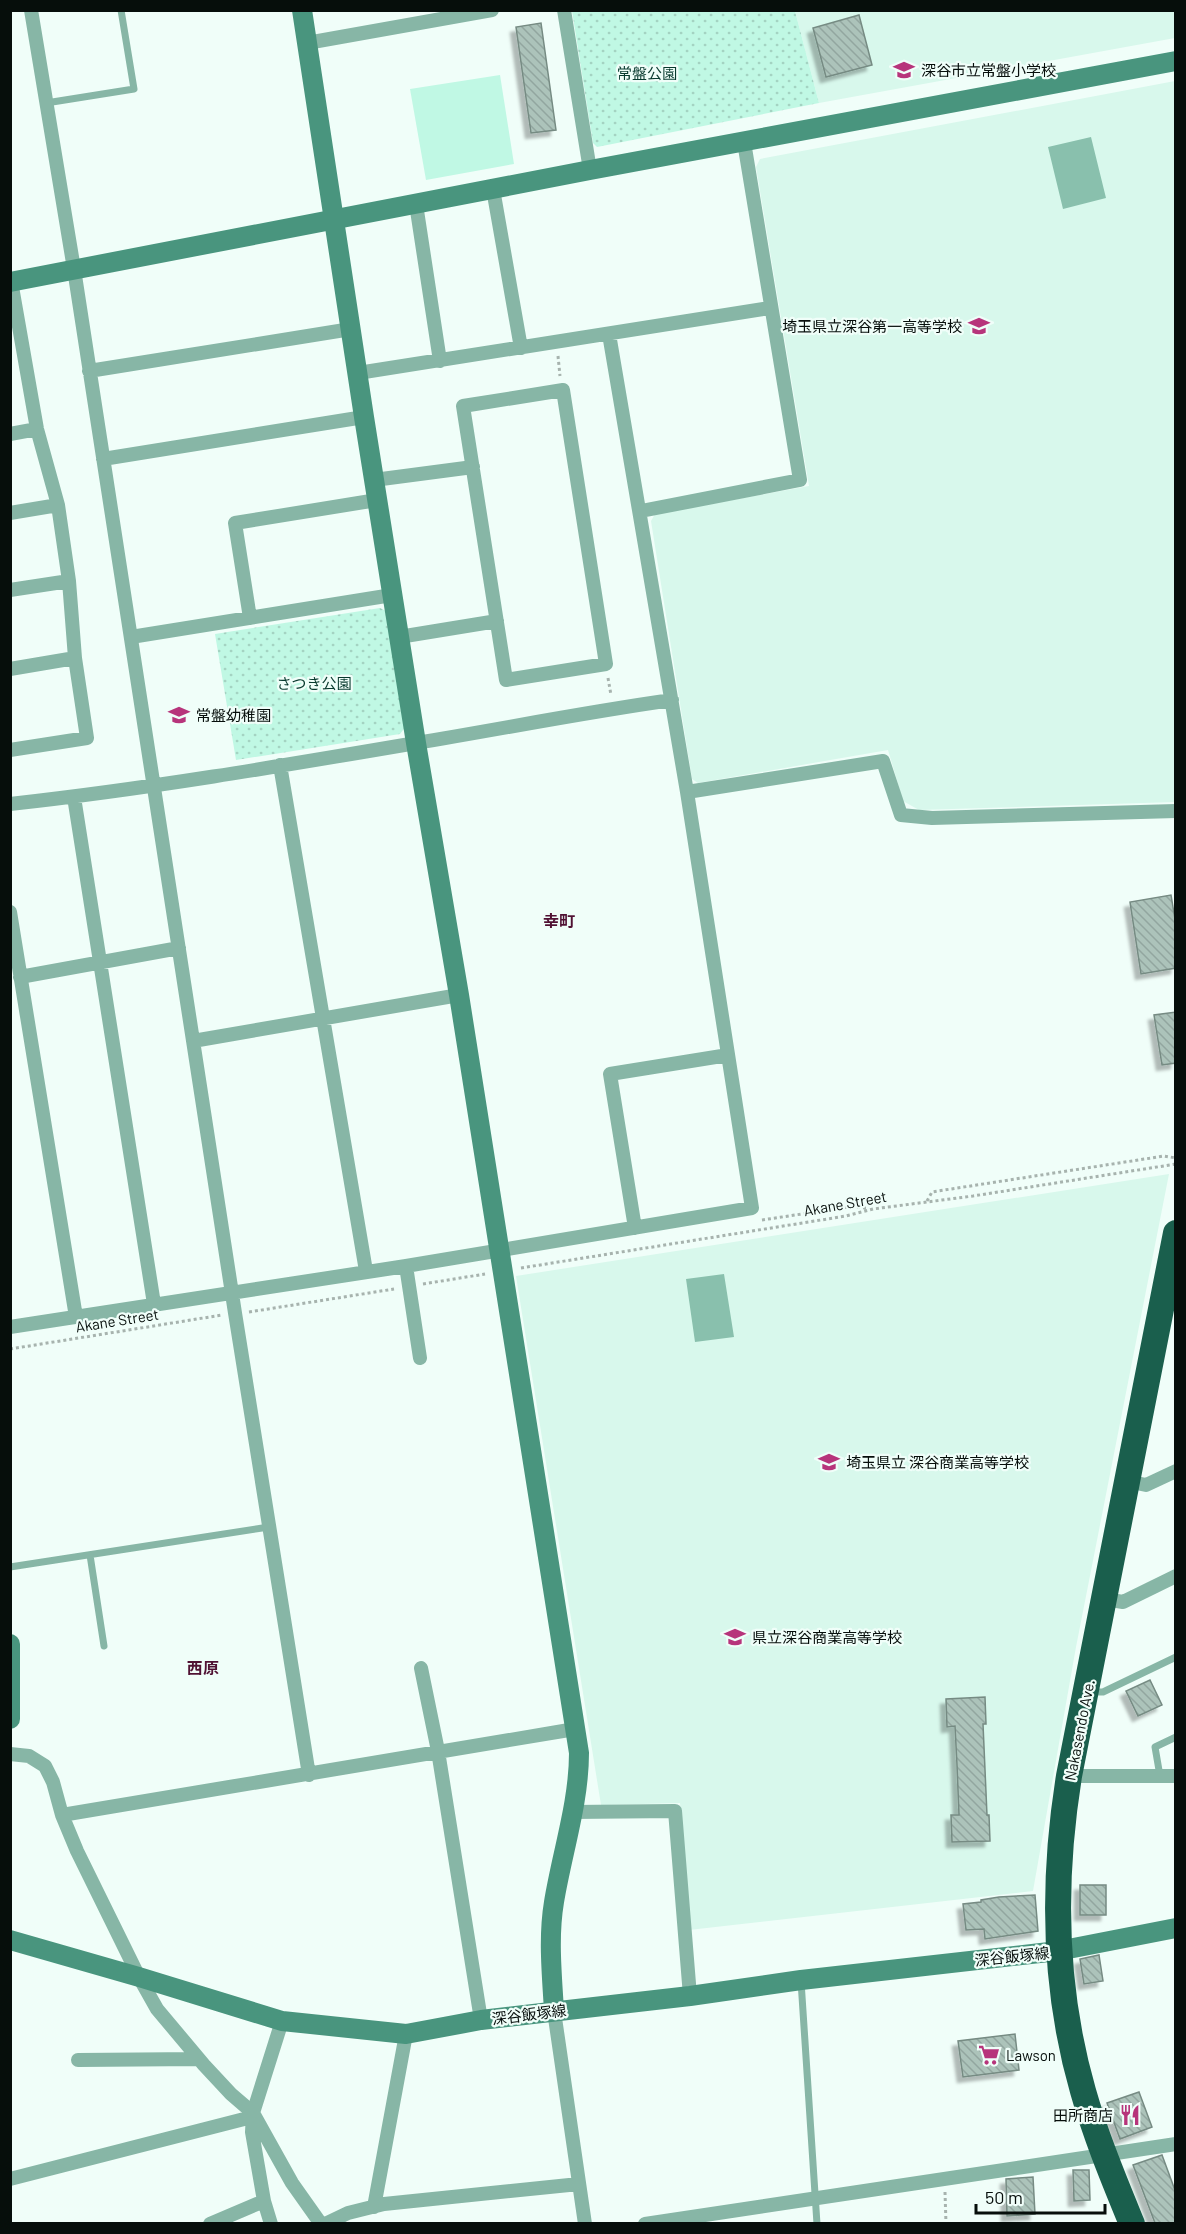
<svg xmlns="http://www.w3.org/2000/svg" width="1186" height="2234" viewBox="0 0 1186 2234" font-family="Barlow,'Noto Sans JP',sans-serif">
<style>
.built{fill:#d8f8ec}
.green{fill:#c0f8e4}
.park{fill:url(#park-dots)}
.water{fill:#89c0ad}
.building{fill:url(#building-back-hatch);stroke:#768b83;stroke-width:1.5;filter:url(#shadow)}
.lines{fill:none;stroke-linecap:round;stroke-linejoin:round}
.path{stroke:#a7b3ae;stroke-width:3;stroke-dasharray:3 3;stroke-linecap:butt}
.lane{stroke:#87b6a6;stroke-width:7}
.street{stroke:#87b6a6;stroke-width:14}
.secondary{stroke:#49957e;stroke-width:20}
.highway{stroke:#1a5f4d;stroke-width:26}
.labels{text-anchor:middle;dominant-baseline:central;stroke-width:4.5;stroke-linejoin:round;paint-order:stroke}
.poi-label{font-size:15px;fill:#060e0b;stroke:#f0fef9;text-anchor:start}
.park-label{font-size:15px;fill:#083a2e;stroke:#f0fef9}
.street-label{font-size:15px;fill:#060e0b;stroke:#f0fef9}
.neighbourhood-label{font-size:16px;font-weight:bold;fill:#501133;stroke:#f0fef9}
</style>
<defs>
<pattern id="park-dots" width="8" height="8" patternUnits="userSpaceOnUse" patternTransform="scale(1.5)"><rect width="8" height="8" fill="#c0f8e4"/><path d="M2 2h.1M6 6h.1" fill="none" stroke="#a4d3c2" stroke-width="1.8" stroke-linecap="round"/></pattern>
<pattern id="building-back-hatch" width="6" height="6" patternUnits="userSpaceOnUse" patternTransform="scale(1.5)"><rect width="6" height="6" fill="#acc3ba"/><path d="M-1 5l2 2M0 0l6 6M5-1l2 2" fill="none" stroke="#92a69f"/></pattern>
<filter id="shadow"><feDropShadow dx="-5.5" dy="5.5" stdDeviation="1.5" flood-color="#0004"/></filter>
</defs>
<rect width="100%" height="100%" fill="#f0fef9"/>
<!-- built -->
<path class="built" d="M795,11H1175V38L819,103Z
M1175,81V802L919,810L903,801L888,750L698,783L692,779L651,521L655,514L809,486L756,167L760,159Z
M1169,1174L1076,1647L1033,1891L689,1930L680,1803L601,1805L516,1276Z"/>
<!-- green -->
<path class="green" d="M500,75L514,164L426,180L410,89Z"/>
<!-- park -->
<path class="park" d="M572,11H795L819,103L597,147L593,143Z
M380,608L386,611L406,726L400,734L236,760L215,634Z"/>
<!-- water -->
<path class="water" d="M1091,137L1106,198L1063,209L1048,147Z
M724,1274L734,1337L695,1342L686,1279Z"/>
<!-- building -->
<path class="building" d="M859,15L872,65L826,77L813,28Z
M541,23L556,130L531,133L516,27Z
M1171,895L1176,925V968L1141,974L1130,902Z
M1176,1012V1063L1162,1065L1154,1015Z
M1150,1680L1162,1705L1138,1716L1126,1691Z
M985,1697L986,1724H983L987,1815H989L990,1841L952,1842L951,1815H959L957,1765L955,1726L947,1727L946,1699Z
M1080,1885H1106V1915H1080Z
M1035,1895L1038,1931L985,1939L984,1929L966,1930L963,1904L981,1902V1900L999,1897Z
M1099,1955L1103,1981L1084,1984L1080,1959Z
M1015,2034L1019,2070L963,2077L958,2041Z
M1139,2092L1152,2127L1120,2139L1107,2103Z
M1162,2155L1176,2193V2223H1155L1133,2165Z
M1073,2170H1089L1090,2200L1074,2201Z
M1033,2177L1035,2214L1007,2216L1006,2179Z"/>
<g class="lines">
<!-- path -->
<path class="path" d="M558,356L560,376
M608,678L611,695
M927,1201L932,1192L938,1191L1164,1156L1176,1158
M762,1220L848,1207L868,1208
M521,1268L846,1216L873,1209L973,1196L1176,1164
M423,1284L485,1274
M249,1312L394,1289
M10,1349L222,1315
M945,2192L946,2224"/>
<!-- lane -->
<path class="lane" d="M46,103L134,89L121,10
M90,1555L104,1646
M10,1567L269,1527
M1090,1692H1103L1176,1657
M1160,1776L1155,1747L1176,1737
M801,1981L817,2224"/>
<!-- street -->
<path class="street" d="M31,10L74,269L235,1313L309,1775
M564,10L590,170
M307,43L492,10
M493,189L521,348
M416,204L440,361
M89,371L351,329
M358,373L770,308
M563,390L606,664L506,680L463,406Z
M10,434L37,429
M103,459L364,417
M374,480L473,467
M641,511L800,480L744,142
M10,513L58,505
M10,590L69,581
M250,618L235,523L377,500
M131,637L392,595
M399,637L497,621
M10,669L75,658
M10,750L87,738L75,658L69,581L58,505L37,429L11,281
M280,765L366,1271
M687,792L883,761L901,815L932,818L1176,811
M74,797L154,1304
M10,804C146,789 281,766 416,743C501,729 586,712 672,700
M10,912L76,1317
M20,977L179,948
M193,1041L459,995
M635,1228L610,1074L728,1055
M406,1266L420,1358
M10,1327L406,1266L752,1208L687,792L609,334
M1127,1481L1146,1485L1176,1471
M1105,1599L1123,1602L1176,1576
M421,1668L438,1751L481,2020
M10,1754L29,1756L45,1766L53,1782L62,1815L77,1851L139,1977L157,2009L204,2065L231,2094L253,2113L292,2183L321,2224
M1069,1776H1176
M572,1812L675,1811L690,1996
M62,1815L575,1729
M554,2011L585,2224
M78,2060L199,2059
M10,2179L252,2117
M374,2207L406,2034
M210,2224L264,2201
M271,2224L264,2201L252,2132L253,2113L282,2021
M325,2224L348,2213L384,2204L579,2184
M645,2224L1176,2144"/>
<!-- secondary -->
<path class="secondary" d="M302,10L364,417L416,743L459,995L579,1753C579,1803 562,1853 554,1902C548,1938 552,1975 554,2011
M10,282L590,170L1176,61
M10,1644V1719
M10,1940L139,1977L282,2021L406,2034L481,2020L690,1996L801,1980L1058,1951L1176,1928"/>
<!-- highway -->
<path class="highway" d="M1132,2224C1114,2180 1096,2137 1083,2091C1053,1987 1052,1882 1069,1776L1176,1233"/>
</g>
<!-- icons -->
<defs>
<symbol id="school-bare" viewBox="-9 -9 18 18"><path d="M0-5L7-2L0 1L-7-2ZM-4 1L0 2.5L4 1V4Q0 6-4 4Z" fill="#b7347b" stroke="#f0fef9" stroke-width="2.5" paint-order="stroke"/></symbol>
<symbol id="supermarket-bare" viewBox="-9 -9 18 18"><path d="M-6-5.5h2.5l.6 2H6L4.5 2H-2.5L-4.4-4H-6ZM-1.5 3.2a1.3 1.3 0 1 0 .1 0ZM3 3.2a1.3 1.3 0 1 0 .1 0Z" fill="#b7347b" stroke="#f0fef9" stroke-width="2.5" paint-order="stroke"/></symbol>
<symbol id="restaurant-bare" viewBox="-9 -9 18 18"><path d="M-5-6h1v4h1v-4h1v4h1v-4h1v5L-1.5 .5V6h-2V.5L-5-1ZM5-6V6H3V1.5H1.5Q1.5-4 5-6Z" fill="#b7347b" stroke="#f0fef9" stroke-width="2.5" paint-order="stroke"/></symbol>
</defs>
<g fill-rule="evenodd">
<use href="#school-bare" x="889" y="55" width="30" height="30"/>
<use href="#school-bare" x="964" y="311" width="30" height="30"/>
<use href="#school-bare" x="164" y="700" width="30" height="30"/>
<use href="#school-bare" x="814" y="1447" width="30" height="30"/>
<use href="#school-bare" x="720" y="1622" width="30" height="30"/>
<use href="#supermarket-bare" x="974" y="2040" width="30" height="30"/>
<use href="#restaurant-bare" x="1115" y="2100" width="30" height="30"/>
</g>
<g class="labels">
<!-- poi labels -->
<g class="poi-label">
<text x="921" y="70">深谷市立常盤小学校</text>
<text x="962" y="326" text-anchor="end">埼玉県立深谷第一高等学校</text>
<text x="196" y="715">常盤幼稚園</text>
<text x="846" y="1462">埼玉県立 深谷商業高等学校</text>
<text x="752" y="1637">県立深谷商業高等学校</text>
<text x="1006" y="2055">Lawson</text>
<text x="1113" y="2115" text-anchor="end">田所商店</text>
</g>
<!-- park labels -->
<g class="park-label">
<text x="647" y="73">常盤公園</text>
<text x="314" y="683">さつき公園</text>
</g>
<!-- street labels -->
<g class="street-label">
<text transform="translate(845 1203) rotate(-10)">Akane Street</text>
<text transform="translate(117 1320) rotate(-9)">Akane Street</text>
<text transform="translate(1079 1730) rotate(-79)">Nakasendo Ave.</text>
<text transform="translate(1012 1956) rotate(-6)">深谷飯塚線</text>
<text transform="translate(529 2014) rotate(-7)">深谷飯塚線</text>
</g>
<!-- neighbourhood labels -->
<g class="neighbourhood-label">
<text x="559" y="920">幸町</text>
<text x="203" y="1667">西原</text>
</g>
</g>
<!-- border -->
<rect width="1186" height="2234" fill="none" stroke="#060e0b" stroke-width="24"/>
<!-- scale -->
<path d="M976 2204v9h129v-9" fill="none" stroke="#060e0b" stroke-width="3"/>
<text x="985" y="2204" font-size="18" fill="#060e0b" stroke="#f0fef9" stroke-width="4.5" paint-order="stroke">50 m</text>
</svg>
